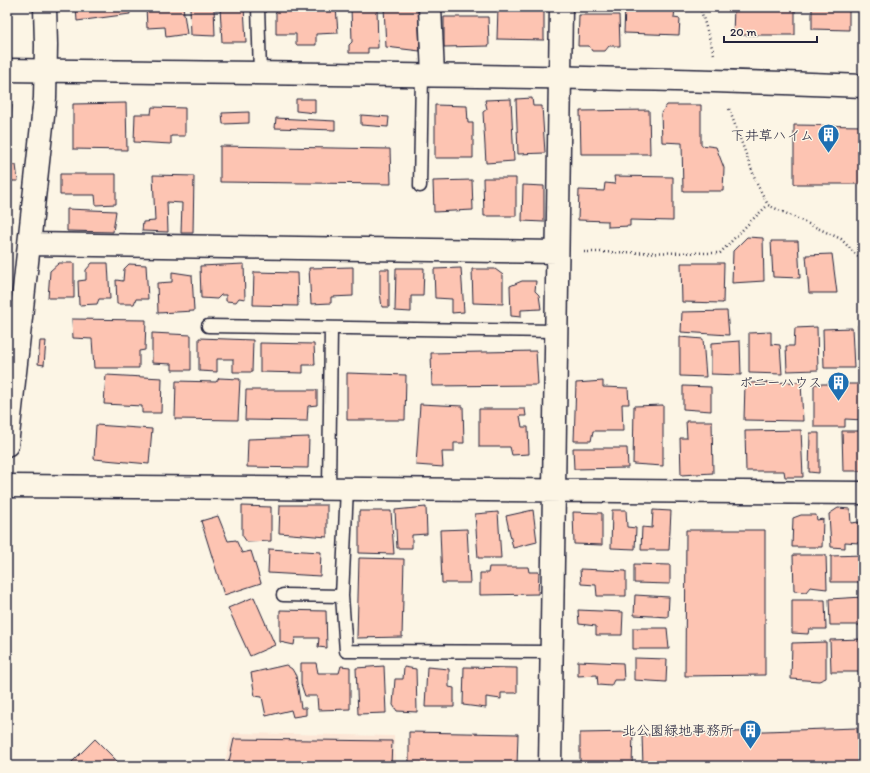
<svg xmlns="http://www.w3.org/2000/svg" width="870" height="773" viewBox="0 0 870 773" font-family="Itim,'Klee One',sans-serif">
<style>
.built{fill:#fce6d6}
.building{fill:#fdc4b2;stroke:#22223b}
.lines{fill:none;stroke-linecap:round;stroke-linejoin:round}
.service-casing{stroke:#22223b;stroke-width:15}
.minor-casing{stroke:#22223b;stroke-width:25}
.tertiary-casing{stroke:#22223b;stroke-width:25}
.path{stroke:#22223b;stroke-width:2.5;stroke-dasharray:1 3;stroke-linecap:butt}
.service{stroke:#fcf5e5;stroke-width:12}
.minor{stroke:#fcf5e5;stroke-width:22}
.tertiary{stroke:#fcf5e5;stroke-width:22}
.labels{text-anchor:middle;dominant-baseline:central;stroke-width:3;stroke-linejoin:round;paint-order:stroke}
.poi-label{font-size:14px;fill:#22223b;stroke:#fcf5e5;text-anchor:end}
</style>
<rect width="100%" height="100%" fill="#fcf5e5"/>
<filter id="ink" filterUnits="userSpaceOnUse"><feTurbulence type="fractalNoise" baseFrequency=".025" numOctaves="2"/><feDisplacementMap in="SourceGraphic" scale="8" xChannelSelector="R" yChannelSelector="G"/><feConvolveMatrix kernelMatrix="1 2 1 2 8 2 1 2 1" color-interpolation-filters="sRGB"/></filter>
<g filter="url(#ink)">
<!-- built -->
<path class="built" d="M232,733L394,736L395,766H224Z"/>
<!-- building -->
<path class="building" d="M76,7H129L130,14L77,21Z
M146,7H183L187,34L166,37L165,27L147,28Z
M190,7H214L215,36L191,35Z
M220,7H244L246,42H222Z
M281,7H336L338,33L316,34V45H296V34H276V12L281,9Z
M351,7H377L378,48H368V53H349V45L352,42Z
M384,7H418L420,51L386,47Z
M498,7H544V40L497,39Z
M625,7L675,8L674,18L680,19L679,35L624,33Z
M734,7H795V35H733Z
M812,7H849V30L812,29Z
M579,15H619L620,46H609L605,51H592L589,46H578Z
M444,17H488L489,46L444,47Z
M532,98L533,106H542L545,153L518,154L516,99Z
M296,99H315V113L296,111Z
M511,99L514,161L486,163L483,112L487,109L485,100Z
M126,103L127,150L73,149V104Z
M7,105H12L11,124H7Z
M435,105L467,106L468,123H473V158H435Z
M667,105H701V145L716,147L724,168L723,191H683L682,143L662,142L661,113Z
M152,107L185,108V136H171V144L134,142L135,114H151Z
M649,110L650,154H581L580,111Z
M249,112V123L223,124L222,113Z
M361,115L389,117L388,127L361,125Z
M276,118L335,121V130L275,128Z
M794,125L863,126V184H794Z
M220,146L390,149L391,184L220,182Z
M7,165H16L18,181H7Z
M60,174H116V204L96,205L95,195H60Z
M153,175L194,176L193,233H181L182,203L167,202L168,232L142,231L143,222L155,221Z
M614,176L673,177V221L630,220V226L608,227V221L578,220L579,190L604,191L605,183L615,184Z
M483,178H516V216H484Z
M472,180L473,210L434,212L433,181Z
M523,185L544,186V222L522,221Z
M67,209L116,211L113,232L67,231Z
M747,237L763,238L764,281L732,283L733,251Z
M771,241H798L800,278L773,277Z
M832,254L837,293H809L806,255Z
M59,263H74V298H48L50,271Z
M92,263H108L110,299H99L97,304L79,305L78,281L86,280V270Z
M681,263H724L723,303L682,302Z
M129,264L146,265L148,299H136L134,304H117L116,280L123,281L124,269Z
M244,264L245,299L239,298L236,302L226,301V295H221L217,299L201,298L200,266Z
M353,267V296L331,297V303L311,304L309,268Z
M396,268H424L423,296H411V312L395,311Z
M461,268L464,312L452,313V299L435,298L434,269Z
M380,269H389V307H382L380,293Z
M472,269H495L503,275V304L473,303Z
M172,272L192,275L194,311L158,313L157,283L172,282Z
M254,272L297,273L298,306L253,305Z
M522,281H536L535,291L539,295L541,309L521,310V317L511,316L510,286Z
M727,311L729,335L681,332L682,312Z
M72,319L146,320L145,350L139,351V368H94L92,339L73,338Z
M858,325H863V367H860Z
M817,327L818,370L787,371L786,346H794L795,328Z
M852,328L854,368H824L823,329Z
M771,332V344L780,345L782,374L749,373V333Z
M152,333L191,335V370H172V364L152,363Z
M680,337L703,339L706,377L680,376Z
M199,338L253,340L252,372H233V359H217V372L199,371Z
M40,341H46L44,365L38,364Z
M740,341L741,375L711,374V343Z
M260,343L314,344L315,365H303V373L260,372Z
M536,351L538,385L432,386L431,353Z
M347,373L406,375L405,420H347Z
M106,375L162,378L161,413H142V406L104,404Z
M219,378L240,379L238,420L175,419L176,381L216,382Z
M603,381V387L628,388L629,404H622L623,431H593L591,441H574L576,383Z
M801,382L803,421L744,420L745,383Z
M814,384H863V420L845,419V427H814Z
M683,386L711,387V411L683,409Z
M246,390H317V405L308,406L307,421L245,420Z
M420,404L463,406L464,443H454V452H442L443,467L416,465Z
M663,405V466L633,464L634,406Z
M479,409H525L526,416H520L522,427H528L529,454L512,455L510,447H479Z
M686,421H712L713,473L681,475L680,438H687Z
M96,425L152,429L149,464L94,459Z
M801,430L803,477H785L784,471H746L745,431Z
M842,431H863V471H843Z
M810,433H819V473L809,472Z
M309,437L308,468L247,467L248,439Z
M573,448H627L628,468L574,469Z
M280,505H327V537L279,533Z
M242,506L271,507V541L247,542L242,535Z
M426,507L427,534L412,535V548H397L395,510Z
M838,508L850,509L851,523L859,522V543L845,542V548L831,547L829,514Z
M533,510L537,542L513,548L506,516Z
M612,510H626L627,527L636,528L635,549L611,548Z
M653,510L671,511L669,550H641L642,527L652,528Z
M359,511H391L394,554L359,553Z
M498,512L501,558H478L475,514Z
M573,512L602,513V545L574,544Z
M801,515H816L817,520L823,519L822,547H792L793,518Z
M218,516L228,541L236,540L242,553L251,551L261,583L224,595L201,521Z
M467,529L470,583H442L440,530Z
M686,530H765V675L685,676Z
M269,549L321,552L320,576L268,573Z
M793,555H826L827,589L810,587L806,592L794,591Z
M863,555V582H831V556Z
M359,558L404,559L402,637L357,638Z
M634,564L670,565V584L634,583Z
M489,567H528L529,572H539L538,594L480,595V573H488Z
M580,569L626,571V596H597L596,585L581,584Z
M635,595L669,597L668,617L634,615Z
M254,597L275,645L250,656L228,608Z
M863,597V625H830L829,599Z
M792,600H825L826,629H809L808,634L792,633Z
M280,610L326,611L327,648L318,647L319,638H295L294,645L280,642Z
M578,610L623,612L622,635H596V626L579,624Z
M633,628H667L669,649H633Z
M863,639V672H831L830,640Z
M826,642V678L819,681L791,679L792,643Z
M634,658L667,659L666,682L634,680Z
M578,661L623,663L624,680H614L611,686L598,685L597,675L578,676Z
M301,663H316L318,673H339L341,666L350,667V709L318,710L317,696H305L301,684Z
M286,665L292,669L296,676L301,708H306V715L293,717L291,710L266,716L262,697L255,696L251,673Z
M384,666L386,713L358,714L356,668Z
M404,667L416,669L417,712L397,711L393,705L395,679H403Z
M427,667L449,669V687L454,688V707H425Z
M464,667L517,668V693H501V699L486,697V708L463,705Z
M857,728L859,766H643L642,735Z
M409,732L518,734L517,766L409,763Z
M633,732L632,766H580V733Z
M95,739L122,766H68Z
M234,739L392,741L391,766H228Z"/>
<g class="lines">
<defs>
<path id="service" d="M258,7L260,73
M420,186L422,75
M208,326L556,331
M329,488L331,328
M347,488L342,596L346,651L551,652
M283,595L342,596"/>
<path id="minor" d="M430,7L433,75
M29,244L557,252
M7,445L45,98L46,45L45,7
M7,486L863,493
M550,766L561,7"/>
<path id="tertiary" d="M7,70C292,74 578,75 863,86"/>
</defs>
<!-- service casing -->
<use href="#service" class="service-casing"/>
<!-- minor casing -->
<use href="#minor" class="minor-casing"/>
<!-- tertiary casing -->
<use href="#tertiary" class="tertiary-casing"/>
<!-- path -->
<path class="path" d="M700,7L714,54
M729,109L757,184L768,205L841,239L863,262
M584,252L720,253L751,221L768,205"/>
<!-- service -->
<use href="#service" class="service"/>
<!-- minor -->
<use href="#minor" class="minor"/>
<!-- tertiary -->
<use href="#tertiary" class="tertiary"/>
</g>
</g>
<!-- icons -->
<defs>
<symbol id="building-pin" viewBox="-11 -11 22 30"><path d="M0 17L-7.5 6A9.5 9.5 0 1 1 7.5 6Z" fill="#1f6fb2" stroke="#fcf5e5"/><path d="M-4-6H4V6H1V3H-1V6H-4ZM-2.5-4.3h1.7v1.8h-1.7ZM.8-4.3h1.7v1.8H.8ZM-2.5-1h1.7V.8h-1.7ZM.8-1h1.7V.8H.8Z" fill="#fff"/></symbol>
</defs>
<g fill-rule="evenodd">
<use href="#building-pin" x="816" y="122" width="25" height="34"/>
<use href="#building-pin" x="826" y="370" width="25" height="34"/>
<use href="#building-pin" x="738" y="718" width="25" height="34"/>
</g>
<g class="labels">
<!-- poi labels -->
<g class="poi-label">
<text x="814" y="135">下井草ハイム</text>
<text x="822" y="382">ポニーハウス</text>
<text x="734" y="730">北公園緑地事務所</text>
</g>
</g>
<!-- margin -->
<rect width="870" height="773" fill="none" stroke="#fcf5e5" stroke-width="24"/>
<rect x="12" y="12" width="846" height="749" fill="none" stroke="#22223b" stroke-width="1.5" filter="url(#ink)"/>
<!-- scale -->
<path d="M724 36v6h93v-6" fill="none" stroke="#22223b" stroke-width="2"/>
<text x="730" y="36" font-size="12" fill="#22223b" stroke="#fcf5e5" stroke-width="3" paint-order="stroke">20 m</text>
</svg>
